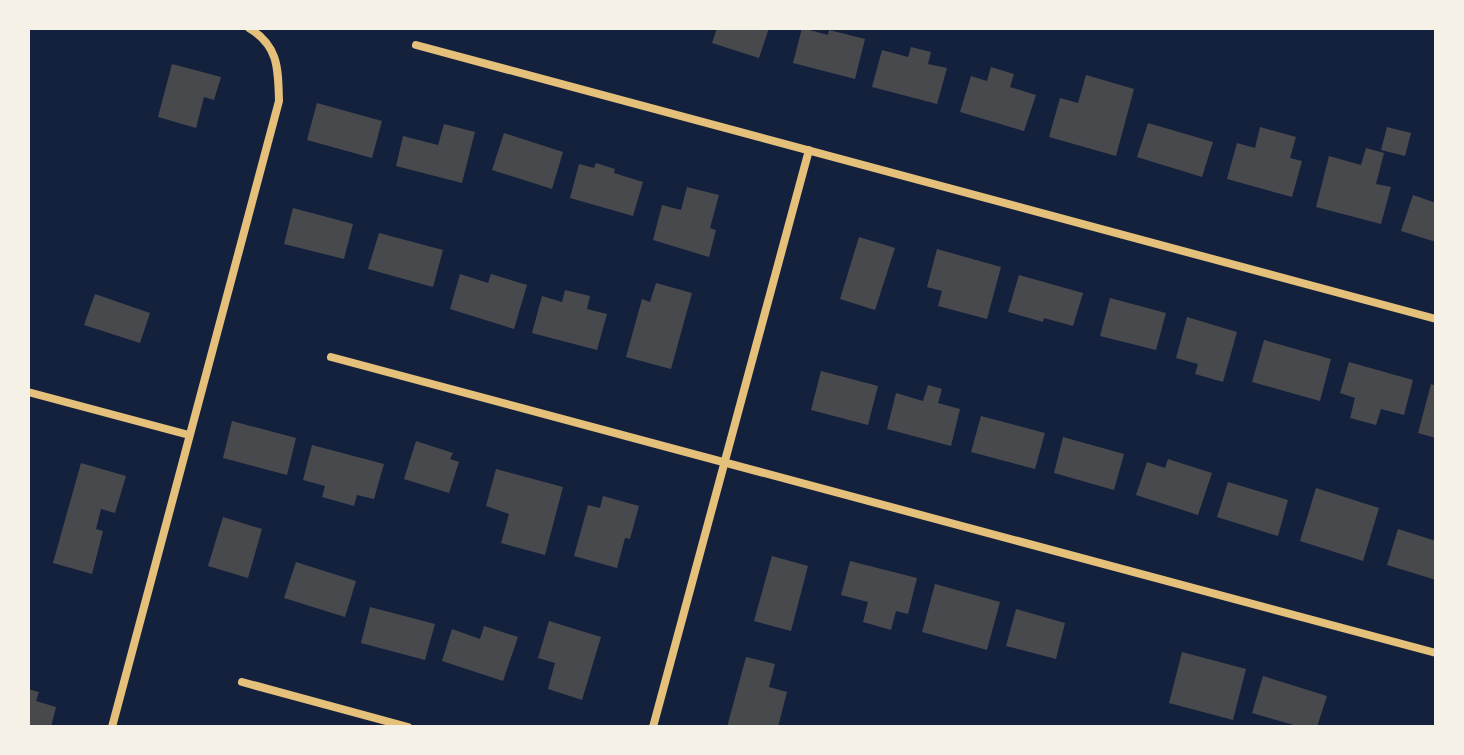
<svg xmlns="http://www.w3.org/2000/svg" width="1464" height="755" viewBox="0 0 1464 755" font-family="'Asap Condensed',sans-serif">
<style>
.building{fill:#48494c}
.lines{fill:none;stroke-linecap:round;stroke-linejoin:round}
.minor{stroke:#e5c07b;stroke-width:8}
</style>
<rect width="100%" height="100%" fill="#14213d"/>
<!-- building -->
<path class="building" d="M717,28H769L759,58L712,43Z
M802,28L828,35L829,30L865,39L855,79L793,63Z
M911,47L931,52L928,64L947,68L937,104L872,87L882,50L908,57Z
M172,64L221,77L214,100L204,97L196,128L158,117Z
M991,67L1014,74L1010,87L1036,95L1024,131L960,112L971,76L987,81Z
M1086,75L1134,89L1116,156L1049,137L1060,98L1078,103Z
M317,103L382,121L372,158L307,140Z
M1148,123L1213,142L1202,177L1137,157Z
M444,124L475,132L462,183L396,166L403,136L438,145Z
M1260,127L1296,137L1290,158L1302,161L1292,197L1227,179L1237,143L1255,148Z
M1387,127L1411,133L1405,156L1381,150Z
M504,133L563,152L552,189L492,170Z
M1366,148L1384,153L1376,184L1391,187L1381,224L1316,207L1329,156L1361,165Z
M596,163L615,169L614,173L643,182L633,216L570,198L579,164L594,168Z
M687,187L719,195L710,228L716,230L709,257L653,240L662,205L681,210Z
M1413,195L1436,203V242L1401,231Z
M293,208L353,224L344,259L284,244Z
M379,233L443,250L433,287L368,269Z
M859,237L895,248L875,310L840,299Z
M937,249L1001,267L987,319L938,306L942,291L927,287Z
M460,274L488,283L491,274L527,285L514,329L450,309Z
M1019,275L1083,293L1073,326L1044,318L1043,322L1008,312Z
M656,283L692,293L671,369L626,357L642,299L650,302Z
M565,290L590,296L587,309L607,314L597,350L532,333L542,296L562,302Z
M95,294L150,313L140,343L84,325Z
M1110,298L1166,313L1156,350L1100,336Z
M1187,317L1237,332L1223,382L1195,374L1198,364L1176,358Z
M1264,340L1331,359L1320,401L1252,382Z
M1349,362L1413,380L1404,415L1381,409L1376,425L1350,418L1355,398L1340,393Z
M821,371L878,386L868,425L811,410Z
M1431,384L1436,386V438L1418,433Z
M928,385L942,389L938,403L960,409L951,446L887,429L896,393L923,401Z
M981,416L1045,433L1035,469L971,452Z
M232,421L296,438L287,475L223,458Z
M1063,437L1124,454L1114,490L1054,473Z
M416,441L453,453L450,459L459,462L449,493L404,479Z
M312,445L384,464L374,499L357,495L354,506L322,497L325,486L303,480Z
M1168,459L1212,473L1198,515L1136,495L1147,462L1165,468Z
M81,463L126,476L115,513L101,509L96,529L103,531L92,574L53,563Z
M496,469L563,487L545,555L501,543L509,514L486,506Z
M1228,482L1288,500L1278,536L1217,517Z
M1316,488L1379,508L1363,561L1300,541Z
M603,496L639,506L630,539L625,538L617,568L574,556L588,505L600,508Z
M223,517L262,529L248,578L208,566Z
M1398,529L1436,541V580L1387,565Z
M772,556L808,566L791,631L754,621Z
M850,561L917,578L908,614L896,611L891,630L863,622L868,602L841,595Z
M296,562L356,581L345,617L284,598Z
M935,584L1000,602L987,650L922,632Z
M370,607L435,624L425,660L361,643Z
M1016,609L1065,623L1056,659L1006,646Z
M549,621L601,637L582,700L548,689L555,663L538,658Z
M484,626L518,637L503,681L442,661L452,629L480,639Z
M1182,652L1246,669L1233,720L1169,703Z
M746,657L775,664L769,687L787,692L778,727H727Z
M1263,676L1327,696L1317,727H1301L1252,713Z
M28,689L39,692L36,701L56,707L51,727H28Z"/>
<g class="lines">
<!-- minor -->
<path class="minor" d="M416,45L1436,319
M331,357L1436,653
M28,392L189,435
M242,682L408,727
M112,727L279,101C278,69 279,46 249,28
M653,727L809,150"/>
</g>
<!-- border -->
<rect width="1464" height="755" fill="none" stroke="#f6f1e7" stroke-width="60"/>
</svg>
